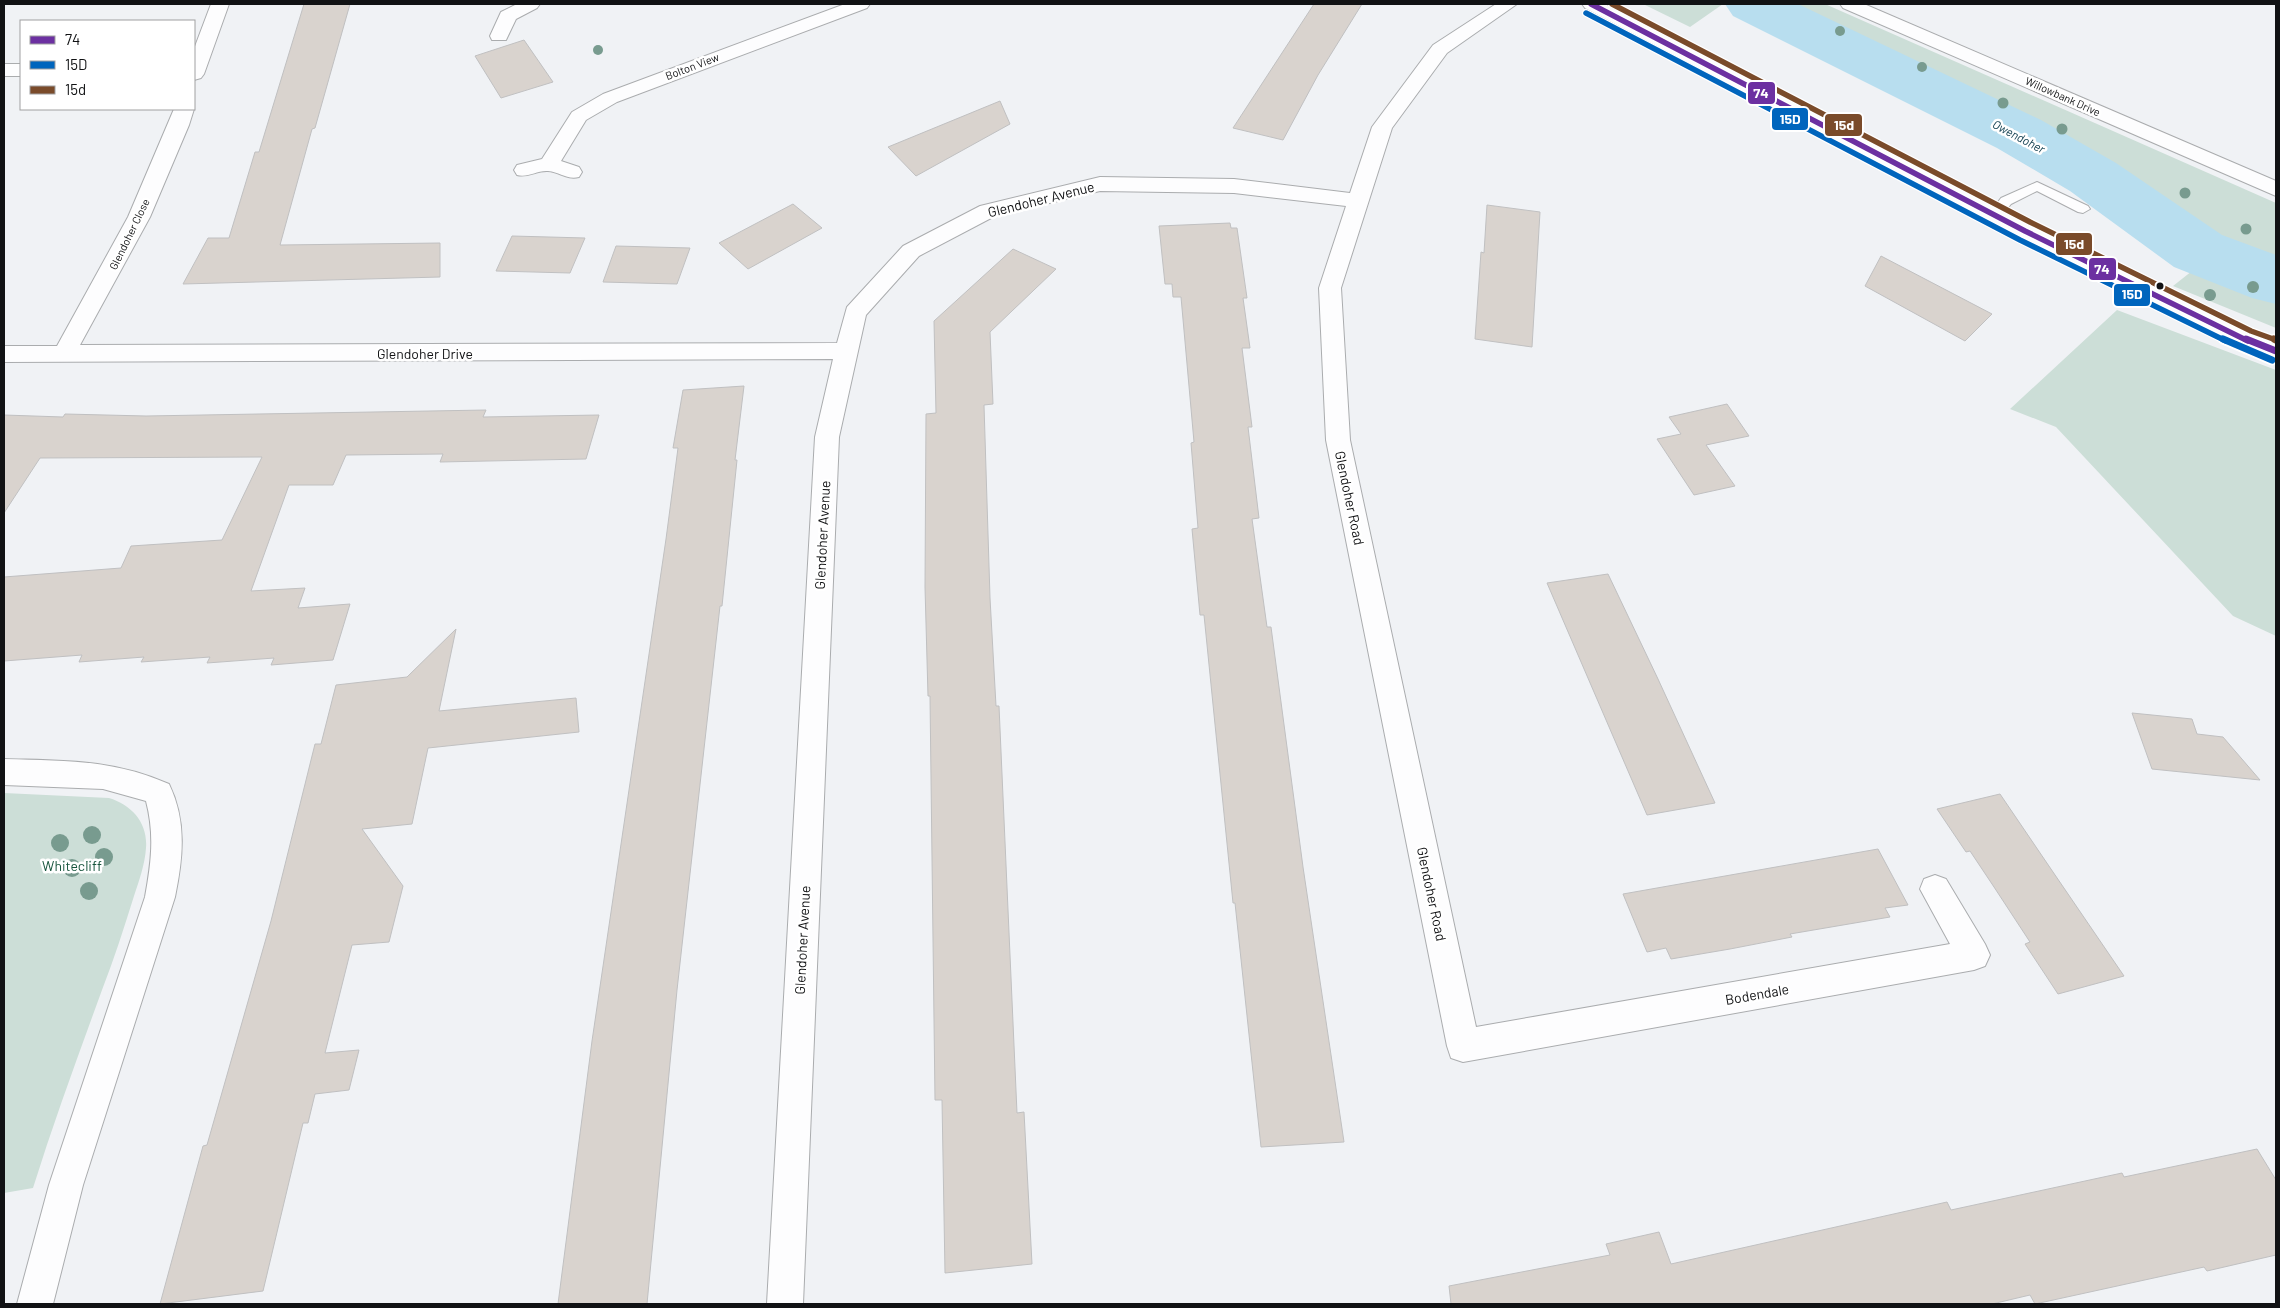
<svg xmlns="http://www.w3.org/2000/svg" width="2280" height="1308" viewBox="0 0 2280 1308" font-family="Barlow,sans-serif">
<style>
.green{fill:#ccded7}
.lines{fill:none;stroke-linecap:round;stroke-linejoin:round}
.river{fill:#b8deef;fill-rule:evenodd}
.building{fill:#d9d3ce;stroke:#c0c0c1}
.lane-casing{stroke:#aaacae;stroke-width:2}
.street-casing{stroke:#aaacae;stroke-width:2}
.secondary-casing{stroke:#aaacae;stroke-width:2}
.lane{fill:#fdfdfe;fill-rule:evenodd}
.street{fill:#fdfdfe;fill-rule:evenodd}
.secondary{fill:#fdfdfe;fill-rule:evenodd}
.bus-1-far1-casing{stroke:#fff;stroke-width:8}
.bus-1-casing{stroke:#fff;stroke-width:11}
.bus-2-far1-casing{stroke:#fff;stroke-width:8}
.bus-2-casing{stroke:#fff;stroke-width:11}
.bus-3-far1-casing{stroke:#fff;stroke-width:8}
.bus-3-casing{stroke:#fff;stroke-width:11}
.bus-1-far1{stroke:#6c30a1;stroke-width:5.5}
.bus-1{stroke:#6c30a1;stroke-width:7}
.bus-2-far1{stroke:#0065bd;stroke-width:5.5}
.bus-2{stroke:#0065bd;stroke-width:7}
.bus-3-far1{stroke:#7a4b2a;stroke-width:5.5}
.bus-3{stroke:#7a4b2a;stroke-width:7}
.tree{fill:#789b8f}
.bus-dot{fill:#111214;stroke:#fff;stroke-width:2}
.labels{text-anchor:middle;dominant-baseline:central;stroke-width:5;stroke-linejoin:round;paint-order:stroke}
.far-street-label{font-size:11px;fill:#111214;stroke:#fff}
.far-water-label{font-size:12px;font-style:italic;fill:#0b3a4b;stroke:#fff}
.street-label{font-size:14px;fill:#111214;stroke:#fff}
.park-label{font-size:14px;fill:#16543c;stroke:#fff}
.line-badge{stroke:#fff;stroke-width:2}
.badge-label{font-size:14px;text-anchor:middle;font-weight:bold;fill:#fff}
</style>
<rect width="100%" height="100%" fill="#f0f2f5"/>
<!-- green -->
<path class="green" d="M1643,4H1723L1690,27Z
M1754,4H1825L2276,203V328L2173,286L2211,256L2198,250L2093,177L2019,134Z
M2117,310L2276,370V636L2233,616L2056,427L2010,409Z
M4,793L109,798C132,805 148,823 146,848C145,864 139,881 134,896C124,928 114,959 102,990C78,1056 54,1121 33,1188L4,1193Z"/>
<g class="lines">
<!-- river -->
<path class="river" d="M1725,4H1798L2041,120L2116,163L2222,235L2276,255V304L2252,298L2174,267L2070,191L1997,148L1733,16Z"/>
</g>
<!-- building -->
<path class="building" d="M304,4H350L315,128L312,129L280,245L440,243V277L183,284L208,238H229L255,152H259Z
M1314,4H1362L1318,75L1283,140L1233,128Z
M524,40L553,82L501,98L475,56Z
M1000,101L1010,124L916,176L888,147Z
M793,204L822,228L748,269L719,243Z
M1487,205L1540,212L1532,347L1475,339L1481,252L1484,253Z
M1230,223L1231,228H1237L1247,298H1243L1250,348H1242L1252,427H1248L1259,518L1252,519L1267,627H1271L1303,867L1344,1142L1261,1147L1235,903H1233L1204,615H1200L1192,529L1198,528L1191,443L1194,442L1181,297H1173L1172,284H1165L1159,226Z
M512,236L549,237L585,238L570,273L496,271Z
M616,246L690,248L677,284L603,282Z
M1013,249L1056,269L990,332L993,404L984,405L990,598L996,706H999L1017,1113L1024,1112L1032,1264L945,1273L942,1100H935L930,696H928L925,587L926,414L936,413L934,321Z
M1881,256L1992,314L1965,341L1865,286Z
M744,386L735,460H737L722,606H720L677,990L647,1304H558L592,1041L666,539L678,448H673L683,390Z
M1727,404L1749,436L1706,445L1735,486L1694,495L1657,439L1681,434L1669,417Z
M486,410L483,417L599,415L586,459L440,462L443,454L346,455L333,485H289L251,591L305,588L298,608L350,604L333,660L271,665L274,658L207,663L210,657L141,662L144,657L79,662L82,655L4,661V577L121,568L131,546L222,540L262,457L40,458L4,513V415L63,417L65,414L146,416Z
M1608,574L1658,679L1715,803L1647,815L1547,583Z
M456,629L439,711L576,698L579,732L428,748L412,824L362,829L403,886L389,942L352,945L325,1053L359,1050L349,1090L315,1094L308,1123H303L263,1291L160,1304L203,1146L207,1145L271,921L315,744H321L336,685L407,677Z
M2132,713L2192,719L2197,734L2223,737L2260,780L2152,769Z
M2000,794L2053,872L2124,976L2058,994L2025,944L2030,942L1994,887L1970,851L1966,852L1937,809Z
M1878,849L1908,905L1885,908L1890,917L1790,934L1792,937L1730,949L1671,959L1666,948L1647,952L1623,894Z
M2257,1149L2276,1180V1255L2207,1271L2204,1267L2035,1304L2030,1295L1992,1304H1451L1449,1286L1610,1255L1606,1244L1659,1232L1671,1264L1947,1202L1951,1210L2122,1173L2124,1177Z"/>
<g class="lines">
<defs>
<path id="lane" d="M2037,182L2088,206L2090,209L2083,213L2078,212L2037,191L2011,204L2000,218H1990L1988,215L2001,198Z"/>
<path id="street" d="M211,4H229L204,74L201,78L194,80V49Z
M517,4H540L537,8L516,19L506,40H492L490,36L501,12Z
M845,4H870L867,8L617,102L586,120L561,161L579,167L582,172L579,177C567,180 560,172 548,171C537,170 528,178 517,175L514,170L517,165L542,159L572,112L603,94Z
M1496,4H1517L1447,53L1392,128L1341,288L1350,440L1476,1027L1950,944L1920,889L1924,879L1935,875L1946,879L1985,944L1990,955L1985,966L1974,970L1463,1062L1451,1058L1447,1046L1326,440L1319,288L1346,206L1234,193L1100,191L995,216L919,256L866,315L839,437L803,1304H767L815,437L833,359L4,362V346H57L128,217L174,109H194L189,125L150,217L80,345L837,343L847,307L903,246L980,206L1100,177L1234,179L1350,193L1372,127L1433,45Z
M1840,4H1864L2276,181V196L1843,8Z
M4,64H21V76H4Z
M4,759C65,761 112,759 169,784C187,821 183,858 175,897L83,1185L53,1304H17L49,1185L145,897C151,864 155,835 146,801L103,789L4,785Z"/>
<path id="secondary" d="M1582,4H1605L2033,226L2255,334L2276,342V359L2239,346L2017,236L1585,8Z"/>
</defs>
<!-- lane casing -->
<use href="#lane" class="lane-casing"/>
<!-- street casing -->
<use href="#street" class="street-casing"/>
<!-- secondary casing -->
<use href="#secondary" class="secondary-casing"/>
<!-- lane -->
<use href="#lane" class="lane"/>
<!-- street -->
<use href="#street" class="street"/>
<!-- secondary -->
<use href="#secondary" class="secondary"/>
<defs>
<path id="bus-1-far1" d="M1591,4L2025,231L2248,341"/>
<path id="bus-1" d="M2246,339L2276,351"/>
<path id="bus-2-far1" d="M1586,13L2020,240L2226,341"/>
<path id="bus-2" d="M2223,339L2272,360"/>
<path id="bus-3-far1" d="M1612,4L2030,222L2251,331L2276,340"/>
<path id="bus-3" d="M2274,339L2276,340"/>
</defs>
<!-- bus-1-far1 casing -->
<use href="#bus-1-far1" class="bus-1-far1-casing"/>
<!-- bus-1 casing -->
<use href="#bus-1" class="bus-1-casing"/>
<!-- bus-2-far1 casing -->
<use href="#bus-2-far1" class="bus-2-far1-casing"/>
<!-- bus-2 casing -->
<use href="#bus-2" class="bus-2-casing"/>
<!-- bus-3-far1 casing -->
<use href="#bus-3-far1" class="bus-3-far1-casing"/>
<!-- bus-3 casing -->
<use href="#bus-3" class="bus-3-casing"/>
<!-- bus-1-far1 -->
<use href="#bus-1-far1" class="bus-1-far1"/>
<!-- bus-1 -->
<use href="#bus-1" class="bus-1"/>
<!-- bus-2-far1 -->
<use href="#bus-2-far1" class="bus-2-far1"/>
<!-- bus-2 -->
<use href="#bus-2" class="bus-2"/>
<!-- bus-3-far1 -->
<use href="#bus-3-far1" class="bus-3-far1"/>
<!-- bus-3 -->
<use href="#bus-3" class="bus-3"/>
</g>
<!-- trees -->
<g class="tree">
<circle cx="1840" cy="31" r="5"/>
<circle cx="598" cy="50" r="5"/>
<circle cx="1922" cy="67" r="5"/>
<circle cx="2003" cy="103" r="5.5"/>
<circle cx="2062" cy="129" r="5.5"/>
<circle cx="2185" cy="193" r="5.5"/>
<circle cx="2246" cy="229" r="5.5"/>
<circle cx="2253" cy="287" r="6"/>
<circle cx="2210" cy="295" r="6"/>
<circle cx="92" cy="835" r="9"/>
<circle cx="60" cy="843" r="9"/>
<circle cx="104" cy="857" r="9"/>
<circle cx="72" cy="868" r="9"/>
<circle cx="89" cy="891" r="9"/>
</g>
<!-- markers -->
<circle class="bus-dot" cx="2160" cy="286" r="4.5"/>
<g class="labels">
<!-- far-street labels -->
<g class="far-street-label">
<text transform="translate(692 66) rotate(-21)">Bolton View</text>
<text transform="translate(2063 96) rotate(24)">Willowbank Drive</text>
<text transform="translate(129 234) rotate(-64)">Glendoher Close</text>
</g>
<!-- far-water labels -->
<g class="far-water-label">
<text transform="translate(2019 136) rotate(28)">Owendoher</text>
</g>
<!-- street labels -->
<g class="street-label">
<text transform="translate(1041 199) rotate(-14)">Glendoher Avenue</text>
<text x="425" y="353">Glendoher Drive</text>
<text transform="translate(1350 498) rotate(78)">Glendoher Road</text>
<text transform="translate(822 535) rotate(-87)">Glendoher Avenue</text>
<text transform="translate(1432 894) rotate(78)">Glendoher Road</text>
<text transform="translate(802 940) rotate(-87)">Glendoher Avenue</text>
<text transform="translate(1757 994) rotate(-10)">Bodendale</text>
</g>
<!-- park labels -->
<g class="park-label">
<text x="72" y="865">Whitecliff</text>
</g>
</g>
<g class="line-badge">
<rect x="1747" y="81" width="29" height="24" rx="5" fill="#6c30a1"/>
<rect x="1771" y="107" width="38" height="24" rx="5" fill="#0065bd"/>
<rect x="1824" y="113" width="39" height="24" rx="5" fill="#7a4b2a"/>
<rect x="2055" y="232" width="38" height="24" rx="5" fill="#7a4b2a"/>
<rect x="2088" y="257" width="29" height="24" rx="5" fill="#6c30a1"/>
<rect x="2113" y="283" width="38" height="24" rx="5" fill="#0065bd"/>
</g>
<g class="badge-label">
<text x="1761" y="98">74</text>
<text x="1790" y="124">15D</text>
<text x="1844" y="130">15d</text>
<text x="2074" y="249">15d</text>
<text x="2102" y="274">74</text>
<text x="2132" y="299">15D</text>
</g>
<!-- border -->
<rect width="2280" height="1308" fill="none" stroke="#111214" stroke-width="10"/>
<!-- legend -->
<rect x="20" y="20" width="175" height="90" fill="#ffffff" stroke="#a0a0a1"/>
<rect x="30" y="36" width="25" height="8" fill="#6c30a1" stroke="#a0a0a1"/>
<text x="65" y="45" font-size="15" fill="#111214">74</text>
<rect x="30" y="61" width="25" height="8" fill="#0065bd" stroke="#a0a0a1"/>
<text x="65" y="70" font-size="15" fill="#111214">15D</text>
<rect x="30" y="86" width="25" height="8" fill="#7a4b2a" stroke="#a0a0a1"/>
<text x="65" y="95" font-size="15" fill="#111214">15d</text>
</svg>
